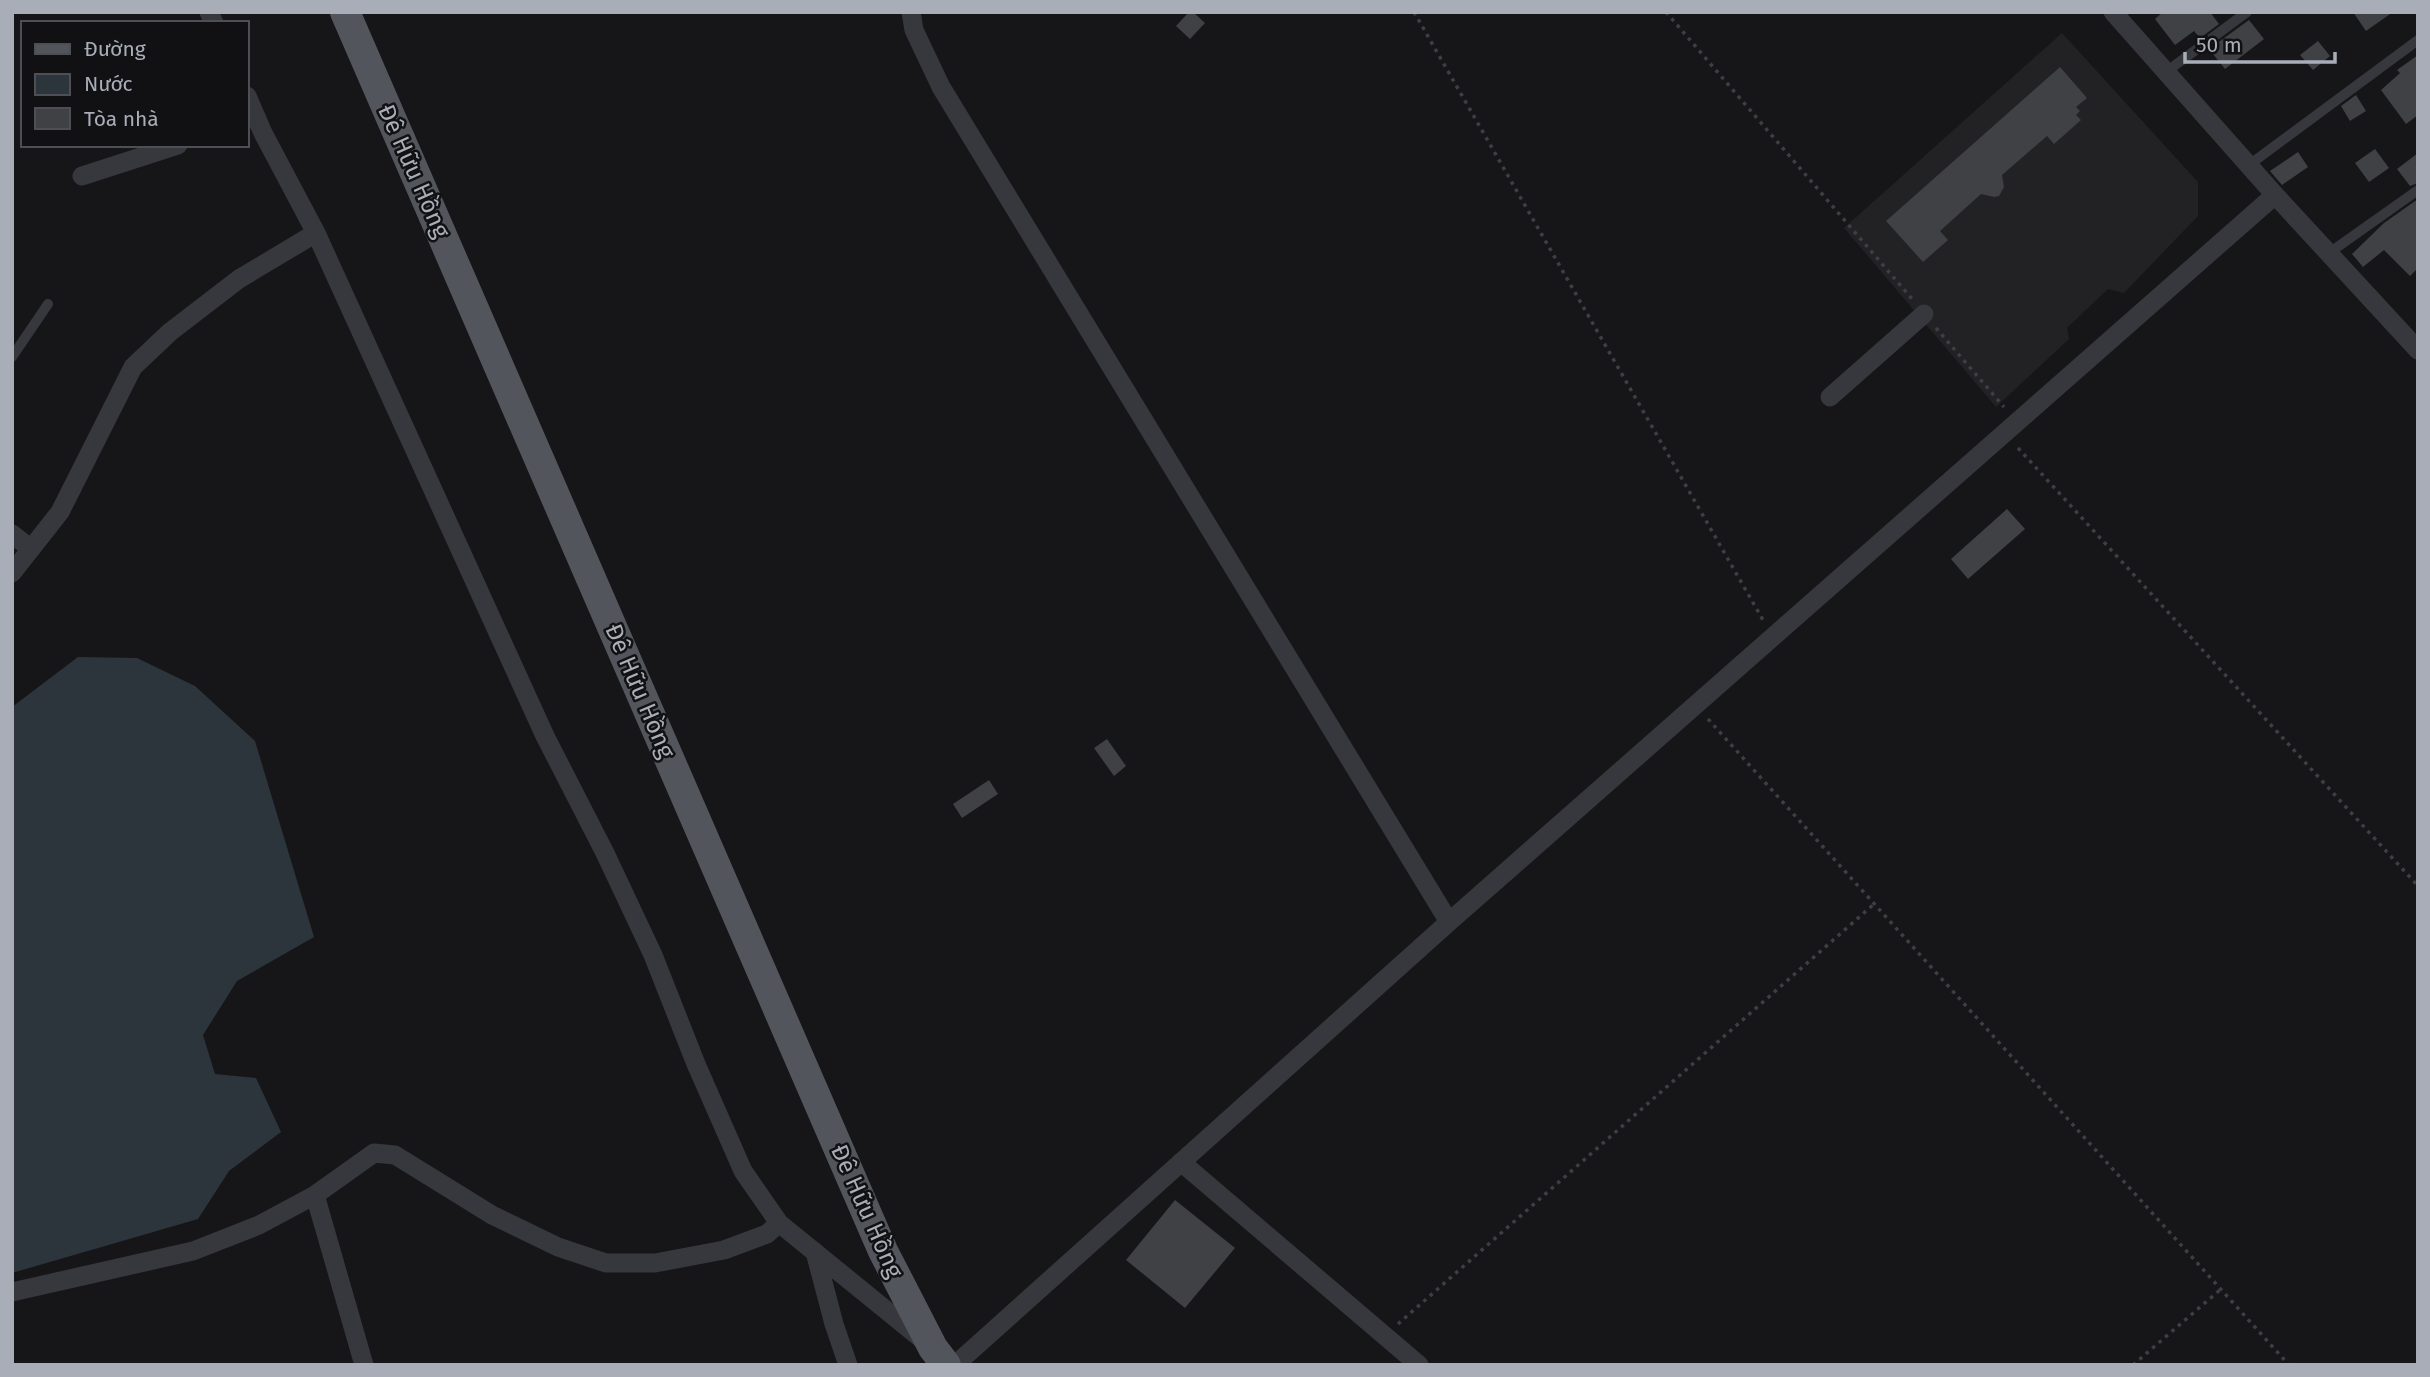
<svg xmlns="http://www.w3.org/2000/svg" width="2430" height="1377" viewBox="0 0 2430 1377" font-family="'Fira Sans',sans-serif">
<style>
.built{fill:#222225}
.water{fill:#2c353c}
.building{fill:#404145}
.lines{fill:none;stroke-linecap:round;stroke-linejoin:round}
.path{stroke:#3d3f44;stroke-width:3.5;stroke-dasharray:3.5 5;stroke-linecap:butt}
.service{stroke:#37383d;stroke-width:10}
.minor{stroke:#37383d;stroke-width:19}
.primary{stroke:#53555c;stroke-width:30}
.labels{text-anchor:middle;dominant-baseline:central;stroke-width:5;stroke-linejoin:round;paint-order:stroke}
.street-label{font-size:24px;fill:#a8adb8;stroke:#111113}
</style>
<rect width="100%" height="100%" fill="#161618"/>
<!-- built -->
<path class="built" d="M2062,33L2198,182V216L2124,293L2108,289L2067,328L2069,339L1996,407L1844,228Z"/>
<!-- water -->
<path class="water" d="M78,657L137,658L195,686L255,741L314,937L237,981L203,1035L215,1074L256,1078L281,1132L229,1171L198,1219L12,1273V707Z"/>
<!-- building -->
<path class="building" d="M1189,12H1193L1205,23L1190,39L1176,26Z
M2163,12H2210L2219,24L2200,38L2194,31L2175,45L2155,19Z
M2353,12H2393L2366,31Z
M2249,20L2264,39L2225,69L2209,49Z
M2318,41L2330,56L2313,70L2300,55Z
M2418,55V115L2406,124L2381,90L2400,73L2397,70Z
M2060,67L2087,98L2076,107L2080,111L2076,115L2081,120L2054,144L2047,136L2002,175L2004,187L1999,196L1994,197L1981,194L1940,231L1948,240L1923,262L1886,221Z
M2356,95L2366,111L2350,121L2341,106Z
M2375,149L2389,168L2369,182L2355,163Z
M2298,152L2308,167L2282,185L2270,171Z
M2418,153V183L2410,186L2397,169Z
M2418,199V268L2410,276L2384,250L2363,267L2352,254L2384,223Z
M2007,509L2025,529L1968,579L1951,559Z
M1107,739L1126,766L1114,776L1094,748Z
M989,780L998,794L962,818L953,804Z
M1175,1200L1235,1248L1185,1308L1126,1260Z"/>
<g class="lines">
<!-- path -->
<path class="path" d="M1414,12L1763,620
M1666,12L1913,300
M1936,328L2004,407
M2018,448L2418,886
M1708,719L2289,1365
M1398,1324L1874,904
M2133,1365L2221,1289"/>
<!-- service -->
<path class="service" d="M2166,72L2247,12
M2249,165L2418,40
M2329,253L2418,190
M12,357L48,304"/>
<!-- minor -->
<path class="minor" d="M209,12L214,23
M911,12L914,30L941,87L1449,922
M2113,12L2275,195L2418,350
M247,96L263,133L316,233L545,736L605,853L653,955L696,1064L743,1171L779,1223
M82,176L178,145
M1830,397L1924,314
M12,534L31,549
M12,573L60,512L133,367L170,332L239,279L316,233
M1181,1162L1419,1365
M315,1195L364,1365
M815,1252L834,1324L848,1365
M12,1292L193,1251L259,1225L315,1195L374,1153L395,1155L492,1215L558,1247L606,1263H655L724,1250L767,1234L779,1223L924,1341
M955,1365L1449,922L2275,195"/>
<!-- primary -->
<path class="primary" d="M345,12L883,1251L933,1348L946,1365"/>
</g>
<g class="labels">
<!-- street labels -->
<g class="street-label">
<text transform="translate(414 171) rotate(66)">Đê Hữu Hồng</text>
<text transform="translate(640 691) rotate(67)">Đê Hữu Hồng</text>
<text transform="translate(867 1211) rotate(66)">Đê Hữu Hồng</text>
</g>
</g>
<!-- border -->
<rect width="2430" height="1377" fill="none" stroke="#a8adb8" stroke-width="28"/>
<!-- legend -->
<rect x="21" y="21" width="228" height="126" fill="#111113" stroke="#4d4f55" stroke-width="2"/>
<rect x="35" y="44" width="35" height="10" fill="#53555c" stroke="#4d4f55" stroke-width="2"/>
<text x="84" y="56" font-size="21" fill="#a8adb8">Đường</text>
<rect x="35" y="74" width="35" height="21" fill="#2c353c" stroke="#4d4f55" stroke-width="2"/>
<text x="84" y="91" font-size="21" fill="#a8adb8">Nước</text>
<rect x="35" y="108" width="35" height="21" fill="#404145" stroke="#4d4f55" stroke-width="2"/>
<text x="84" y="126" font-size="21" fill="#a8adb8">Tòa nhà</text>
<!-- scale -->
<path d="M2185 52v10h150v-10" fill="none" stroke="#a8adb8" stroke-width="3.5"/>
<text x="2196" y="52" font-size="21" fill="#a8adb8" stroke="#111113" stroke-width="5" paint-order="stroke">50 m</text>
</svg>
